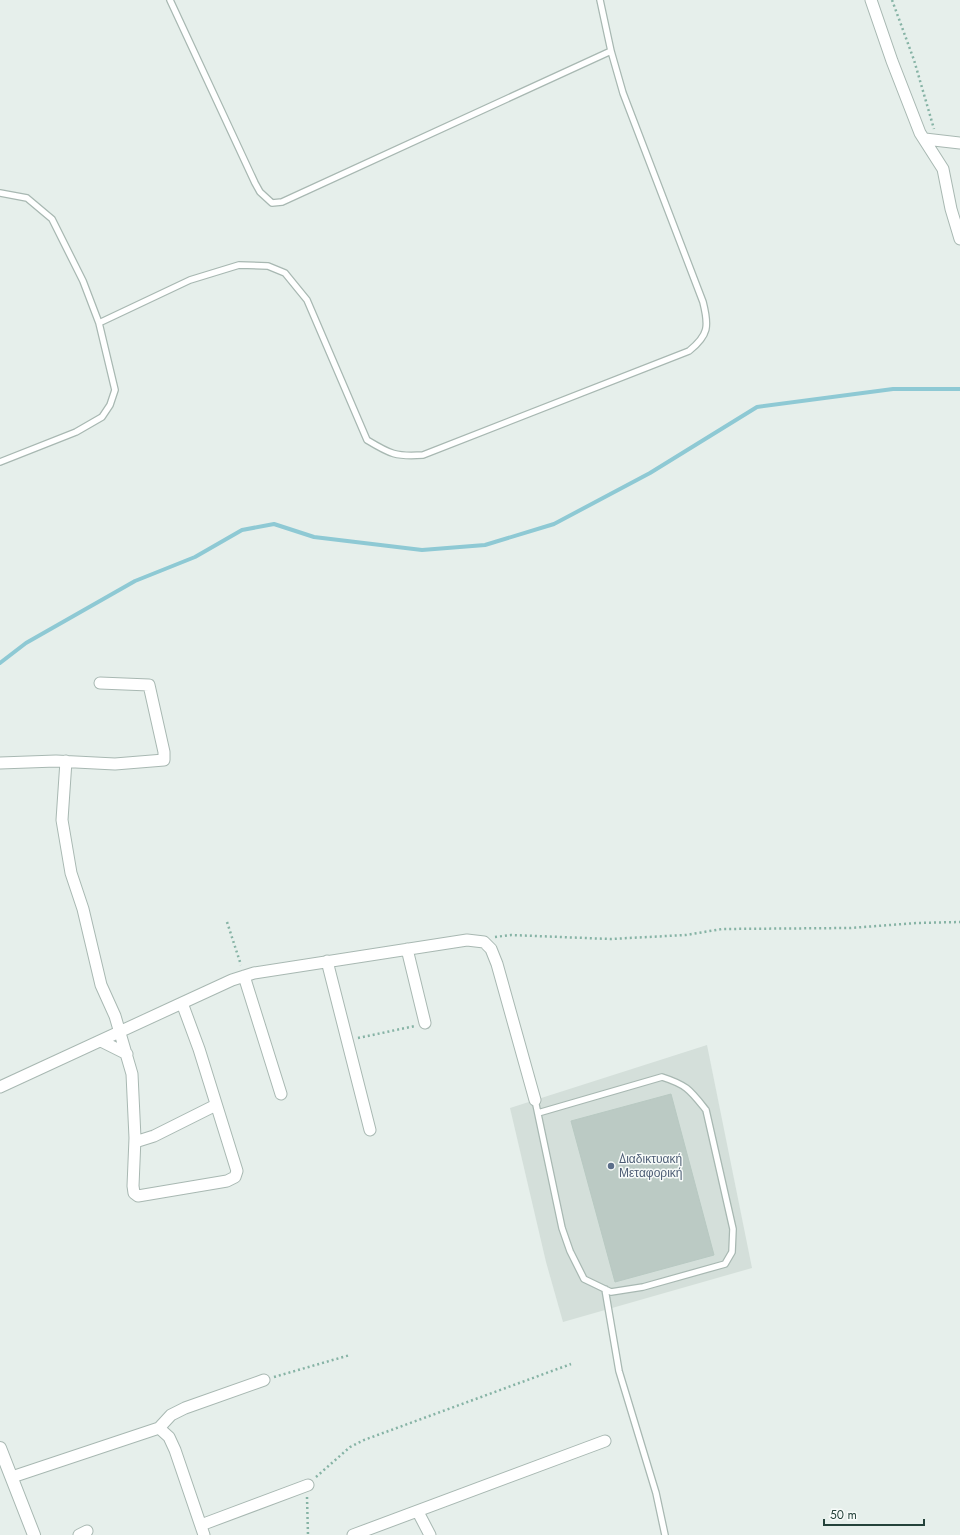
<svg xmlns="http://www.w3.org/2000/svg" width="960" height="1535" viewBox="0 0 960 1535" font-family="Jost,sans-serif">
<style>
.built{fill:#d4dfda}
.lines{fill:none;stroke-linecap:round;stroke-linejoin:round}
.stream{stroke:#8ec9d4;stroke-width:4}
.building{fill:#bbcac4;stroke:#b8c9c2}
.service-casing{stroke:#a8b8b2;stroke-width:8}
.minor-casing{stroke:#a8b8b2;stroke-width:13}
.tertiary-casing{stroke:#a8b8b2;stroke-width:14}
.path{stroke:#86b3a5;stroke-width:2.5;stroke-dasharray:2 3;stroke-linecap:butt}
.service{stroke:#fff;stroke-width:5.5}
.minor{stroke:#fff;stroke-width:11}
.tertiary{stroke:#fff;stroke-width:12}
.service-dot{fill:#5c6f8a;stroke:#f7fbf9;stroke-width:1.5}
.labels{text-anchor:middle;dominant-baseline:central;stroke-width:3;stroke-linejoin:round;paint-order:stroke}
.service-label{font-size:12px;fill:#4e5e75;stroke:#f7fbf9;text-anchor:start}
</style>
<rect width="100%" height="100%" fill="#e6efeb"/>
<!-- built -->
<path class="built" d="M707,1045L752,1268L563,1322L546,1262L510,1108Z"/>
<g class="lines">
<!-- stream -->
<path class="stream" d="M0,663L26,643L135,581L195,557L242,530L274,524L314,537L422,550L485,545L554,524L650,473L757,407L893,389H960"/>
</g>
<!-- building -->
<path class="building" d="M671,1094L714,1255L615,1282L571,1121Z"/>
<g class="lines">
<defs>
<path id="service" d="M170,0L255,183L260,192L272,203L282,202L611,51
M0,193L27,198L52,219L83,281L99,323L115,390L110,405L102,417L76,432L0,462
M99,323L190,280L239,265L268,266L285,273L307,300L367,440C390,454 396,457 423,455L689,351C709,335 709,326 703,302L623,93L611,51L600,0
M535,1100L562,1228L570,1251L584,1279L611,1292L643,1287L725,1264L732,1252L733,1229L706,1110C690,1090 687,1085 662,1077L538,1113
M605,1289L619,1371L656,1493L665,1535"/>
<path id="minor" d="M871,0L892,61L920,133L943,169L951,209L960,239
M925,139L960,143
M66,761L62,820L71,873L83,909L101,985L115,1016L132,1074L135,1138L133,1186L134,1193L138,1196L227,1181L235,1177L237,1171L199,1049L182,1003
M0,763L56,761L115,764L164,760V752L149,685L100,683
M407,949L425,1023
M327,961L370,1130
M244,976L281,1094
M101,1041L127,1054
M0,1087L182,1003L232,980L254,973L467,940L484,942L491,949L497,964L535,1100
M135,1142L154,1136L216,1105
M159,1428L171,1415L185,1408L264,1380
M12,1477L159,1428L169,1437L175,1450L204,1535
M418,1512L430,1535
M201,1525L308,1485
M79,1535L87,1531
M353,1535L605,1441"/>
<path id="tertiary" d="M0,1448L34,1535"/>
</defs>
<!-- service casing -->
<use href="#service" class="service-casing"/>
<!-- minor casing -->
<use href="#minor" class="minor-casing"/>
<!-- tertiary casing -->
<use href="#tertiary" class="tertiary-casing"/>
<!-- path -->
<path class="path" d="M892,0L914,60L934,129
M227,922L241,965
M495,937L511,935L610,939L686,935L722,929L850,928L917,923L960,922
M358,1038L415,1026
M274,1377L350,1355
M316,1477L350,1447L364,1440L571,1364
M307,1497L308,1535"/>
<!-- service -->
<use href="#service" class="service"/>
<!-- minor -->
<use href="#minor" class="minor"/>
<!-- tertiary -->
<use href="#tertiary" class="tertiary"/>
</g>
<!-- markers -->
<circle class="service-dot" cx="611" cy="1166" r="4"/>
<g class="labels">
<!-- service labels -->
<g class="service-label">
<text x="619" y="1159">Διαδικτυακή<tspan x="619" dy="14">Μεταφορική</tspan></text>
</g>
</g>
<!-- scale -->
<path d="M824 1519v6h100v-6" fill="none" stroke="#24423a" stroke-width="2"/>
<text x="830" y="1519" font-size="12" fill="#24423a" stroke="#f7fbf9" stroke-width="3" paint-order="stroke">50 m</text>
</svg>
